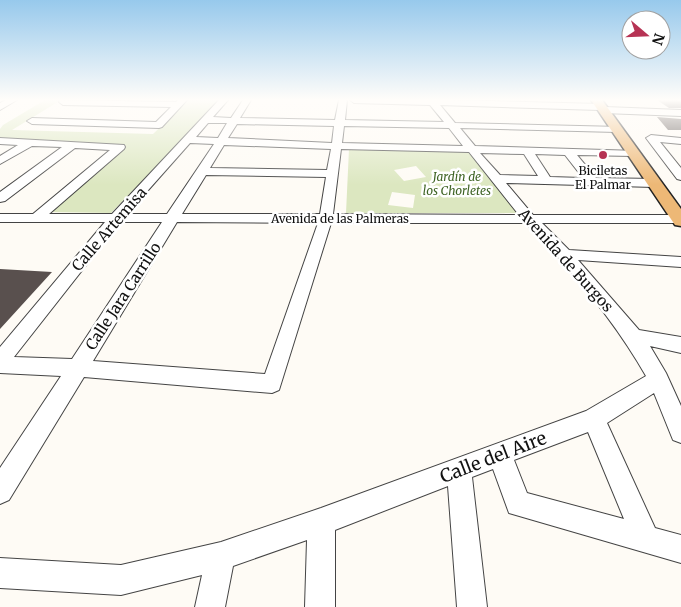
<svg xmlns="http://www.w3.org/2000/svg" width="681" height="607" viewBox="0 0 681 607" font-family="Merriweather,serif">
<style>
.green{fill:#dce7c0;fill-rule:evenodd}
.building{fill:#59504e}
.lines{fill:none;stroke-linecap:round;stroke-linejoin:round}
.minor-casing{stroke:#444;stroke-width:2}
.major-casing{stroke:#222;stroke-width:3}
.minor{fill:#fff;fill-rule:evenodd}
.major{fill:#edb876;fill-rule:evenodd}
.poi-dot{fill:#b63354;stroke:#fff;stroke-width:2}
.labels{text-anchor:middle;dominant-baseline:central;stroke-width:5;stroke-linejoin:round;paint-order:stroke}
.far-poi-label{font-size:12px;fill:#111;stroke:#fff}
.far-park-label{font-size:12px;font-style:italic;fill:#3f6425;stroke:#fff}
.far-street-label{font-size:12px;fill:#111;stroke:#fff}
.street-label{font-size:15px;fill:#111;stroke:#fff}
.near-street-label{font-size:18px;fill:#111;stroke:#fff}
</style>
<rect width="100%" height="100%" fill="#fefbf5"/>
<!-- green -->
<path class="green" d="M45,100H61L12,130L153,134L189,100H221L111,213L47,212L124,147L0,141V129L3,125Z
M349,149L470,152L521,213H346ZM416,166L426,177L404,181L394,170ZM392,192L415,195L413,208L388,205Z"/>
<!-- building -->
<path class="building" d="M657,100H681V108H669Z
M657,117L681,119V130H668Z
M0,269L52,272L0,329Z"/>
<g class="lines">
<defs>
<path id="minor" d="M6,100H17L0,110V103Z
M60,100L176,102L178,100H187L162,127L159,128L32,124L27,121L32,118L156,122L171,107L63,105L59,102Z
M219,100H228L213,117L231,118L243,100H251L240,118L335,120L339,100H347L345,120L444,122L430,105L354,103L350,100H452L602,104L606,107L681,110V116L604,113L600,110L440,105L455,123L620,127V131L617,132L460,128L475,146L638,151L639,153L638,155L634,156L577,155L596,178L654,179L660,183L654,187L506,183L533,215H681V223H542L569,250L681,257V267L578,260L639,330L681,337V353L650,346L666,373L681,406V443L673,440L654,393L607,423L655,528L681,535V563L509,513L493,469L472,477L487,607H457L448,486L335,530V607H305L307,540L233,566L225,607H195L202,575L121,595L0,588V558L121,565L221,542L321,508L586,411L646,376C614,320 571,269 526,223H331L279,390L272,393L84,377L9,500L0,504V468L61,376L0,373V347L105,222H0V214H33L110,150L75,148L5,201L0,202V192L62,147L32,146L0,164V156L18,145L0,144V138L124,145L125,147L124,149L49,214H112ZM208,123H227L218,138L196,137ZM237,124L334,126L332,143L228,138ZM344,126L449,128L463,146L342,143ZM190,143L214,144L167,214H127ZM224,145L331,149L327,170L210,168ZM341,149L469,152L519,215L333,214ZM480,153L524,154L538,176L500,175ZM535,154L565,155L583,178L550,177ZM206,175L326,177L320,214H182ZM120,222H162L72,359L14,357ZM177,222L318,223L265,374L93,361ZM588,432L624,519L527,493L514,460Z
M651,135L681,138V144L660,142L681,168V180L677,179L646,138Z"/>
<path id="major" d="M591,100H602L681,209V226L675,225Z"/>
</defs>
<!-- minor casing -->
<use href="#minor" class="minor-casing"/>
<!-- major casing -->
<use href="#major" class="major-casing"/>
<!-- minor -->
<use href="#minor" class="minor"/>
<!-- major -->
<use href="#major" class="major"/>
</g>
<!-- sky -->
<linearGradient id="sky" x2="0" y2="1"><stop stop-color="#97c9ec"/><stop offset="0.54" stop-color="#fffdfa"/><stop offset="1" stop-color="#fffdfa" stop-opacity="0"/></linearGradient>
<rect width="681" height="185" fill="url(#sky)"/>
<!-- markers -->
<circle class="poi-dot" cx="603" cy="155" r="5"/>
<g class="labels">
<!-- far-poi labels -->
<g class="far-poi-label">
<text x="603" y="170">Biciletas<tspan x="603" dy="14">El Palmar</tspan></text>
</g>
<!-- far-park labels -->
<g class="far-park-label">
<text x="457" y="176">Jardín de<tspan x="457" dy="14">los Chorletes</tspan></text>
</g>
<!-- far-street labels -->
<g class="far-street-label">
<text x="340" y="218">Avenida de las Palmeras</text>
</g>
<!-- street labels -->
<g class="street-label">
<text transform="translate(109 229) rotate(-49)">Calle Artemisa</text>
<text transform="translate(566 260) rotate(48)">Avenida de Burgos</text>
<text transform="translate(123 296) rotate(-57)">Calle Jara Carrillo</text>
</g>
<!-- near-street labels -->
<g class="near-street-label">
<text transform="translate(493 457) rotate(-21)">Calle del Aire</text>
</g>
</g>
<!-- north arrow -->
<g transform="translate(646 35) rotate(109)"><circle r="24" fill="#ffffff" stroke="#a0a0a0"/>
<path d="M0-4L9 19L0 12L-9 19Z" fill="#b63354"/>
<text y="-8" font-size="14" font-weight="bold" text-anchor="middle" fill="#111111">N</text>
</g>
</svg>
